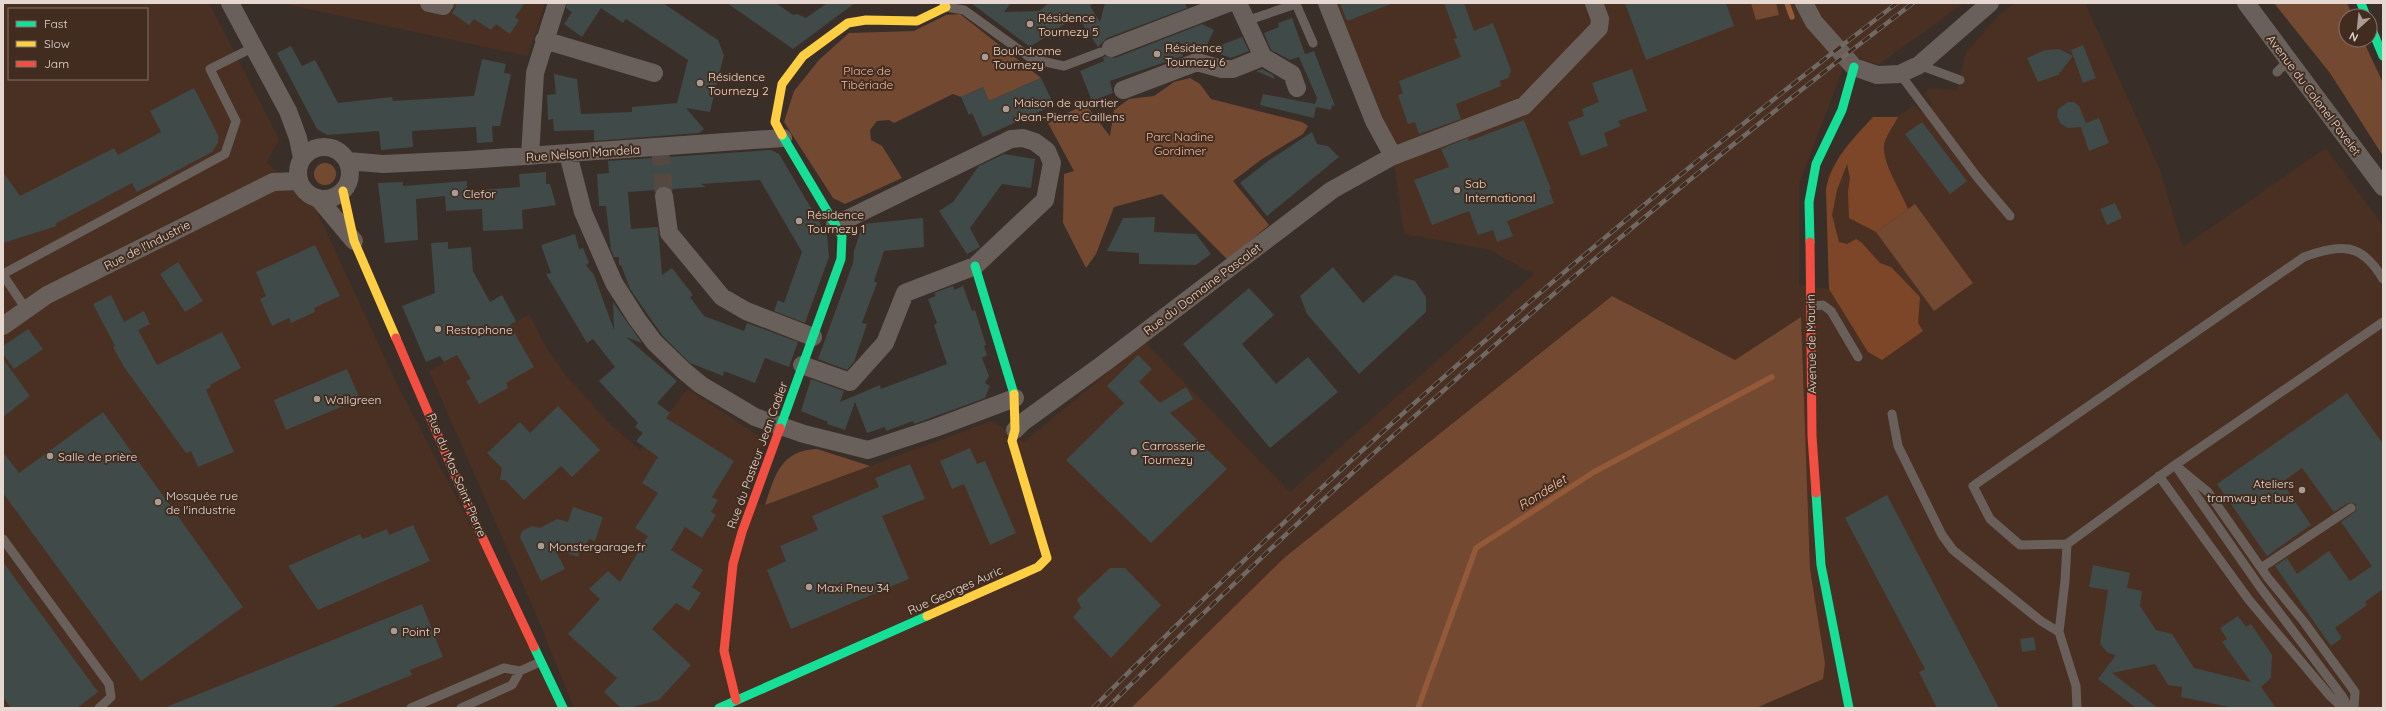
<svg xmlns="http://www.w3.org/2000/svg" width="2386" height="711" viewBox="0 0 2386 711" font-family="Quicksand,sans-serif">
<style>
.built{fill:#4a3022;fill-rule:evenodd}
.green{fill:#744932}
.forest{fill:#7d4629}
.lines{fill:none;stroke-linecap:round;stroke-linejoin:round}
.stream{stroke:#935939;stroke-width:5.5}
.building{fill:#404a48}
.street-tunnel{stroke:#544841;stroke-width:18;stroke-dasharray:18 9;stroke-linecap:butt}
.lane{stroke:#6a605b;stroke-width:9}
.street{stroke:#6a605b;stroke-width:18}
.fast{stroke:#16e098;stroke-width:9}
.slow{stroke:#ffcf43;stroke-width:9}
.jam{stroke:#f24e42;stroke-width:9}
.rail-casing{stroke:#706864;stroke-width:4.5}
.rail{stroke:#422c20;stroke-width:3;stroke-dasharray:9;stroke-linecap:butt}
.poi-dot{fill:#aa9c95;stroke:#422c20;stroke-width:1.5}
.labels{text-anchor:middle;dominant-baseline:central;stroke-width:4;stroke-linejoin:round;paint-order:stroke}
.poi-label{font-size:12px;fill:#e6d8d0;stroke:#422c20;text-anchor:start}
.park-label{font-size:12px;fill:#f3bb9f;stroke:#422c20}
.street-label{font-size:12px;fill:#e6d8d0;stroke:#422c20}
.water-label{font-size:13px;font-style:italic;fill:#f9c0a4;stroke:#422c20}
</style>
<rect width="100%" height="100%" fill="#3a2e28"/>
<!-- built -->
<path class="built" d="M3,3H209L277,135L279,141L266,162L313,203L397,384L566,708H3ZM9,9H147V79H9Z
M280,3H545L528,56Z
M1318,3H1964L1878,65L1856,56L1843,68L1799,184V285L1829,289L1826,189L1828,175L1844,149L1873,117H1898L1914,105L1922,112L1932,103L1924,94L1930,88L1957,90L1966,52L1998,16L2015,3H2085L2160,170L2183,247L2326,148L2383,226V708H1756L1825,663L1810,569L1801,317L1735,360L1612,296L1284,558L1131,708H574L538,619L429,371L529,314L546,347L567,377L611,425L640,450L688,389L764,440L742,502L765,505L992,421L1024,442L1145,342L1290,492L1534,274L1487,249L1404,234L1393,156Z"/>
<!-- green -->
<path class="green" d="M1751,3H1776L1779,15L1756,20Z
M2274,3H2347L2353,16H2346V40H2363L2383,83V156L2330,73Z
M960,14L1041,78L989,101L983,87L961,97L953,94L894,123L889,120L877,121L870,130L871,140L882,146L902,178L845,204L833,198L784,122L794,91L819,60L849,33L914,31L946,15Z
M1190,78L1200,84L1211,99L1302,122L1308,126L1303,134L1262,159L1233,181L1269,225L1228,260L1162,194L1114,207L1096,254L1086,268L1063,223L1064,174L1074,171L1048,123L1085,104L1110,136L1114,110L1129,99L1154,96L1174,82Z
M314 174a11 11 0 1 1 22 0a11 11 0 1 1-22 0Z
M1915,204L1973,283L1934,311L1876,232Z
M1612,296L1735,360L1801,317L1810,569L1825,663L1823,679L1756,708H1131L1284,558Z
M817,449L870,466L765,505C775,475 781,450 817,449Z"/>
<!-- forest -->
<path class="forest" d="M1873,117H1898C1894,125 1885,137 1884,145C1882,163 1901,191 1908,209L1876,232L1849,218L1848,192L1850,178L1847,164L1837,190L1832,215L1839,242L1847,244L1856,239L1861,242L1880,263L1891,267L1920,297L1918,323L1923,331L1882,360L1868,352L1829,289L1826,189C1832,159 1853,139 1873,117Z"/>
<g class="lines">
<!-- stream -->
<path class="stream" d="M1787,3L1792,17
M1418,708L1476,548L1594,472L1772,377"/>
</g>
<!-- building -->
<path class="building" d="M455,3H525L515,17L519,20L510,34L496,24L491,30L474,19L469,25L452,13L456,7Z
M567,3H663L718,40L724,55L710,112L686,108L704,129L699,133L594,141V130L554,131L553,119L548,120L547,95L556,94L554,74L577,79L581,114L632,112V107L677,103L688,60L626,19L623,23L601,8L582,37L564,24L572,12L566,8Z
M727,3H776L793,15L797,14L806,18L827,3H855L793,49Z
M971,3H1011L1004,12L1039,11L1049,3H1093L1090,6L1100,22L1105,3H1185L1187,8L1107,38L1098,47L1077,16L1030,47Z
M1340,3H1391V4L1347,21Z
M1444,3H1464L1474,31L1493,23L1511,70L1508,78L1500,81L1501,86L1456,104L1461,119L1419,134L1415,122L1408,124L1398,95L1403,93L1399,81L1461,57L1454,39L1457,38Z
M1625,3H1726L1734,26L1646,60Z
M1292,18L1305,54L1314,51L1335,106L1332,105L1331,110L1316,107L1314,118L1260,105L1263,94L1315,104L1317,98L1299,57L1290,60L1271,50L1264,33L1279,27L1278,23Z
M1202,24L1214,30L1203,53L1178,42L1183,56L1110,81L1113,93L1092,101L1080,71L1104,61L1103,58L1105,56L1115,58Z
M1242,37L1249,51L1231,58L1208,50Z
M2083,45L2096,78L2083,83L2071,50Z
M291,46L302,66L315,60L338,103L392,97L393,101L474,96L482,59L506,64L504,73L511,74L500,126H492L493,142L477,143L476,127L412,131L413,147L381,150L379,131L327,135L317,129L277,53Z
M2059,49L2073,56L2058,75L2038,82L2027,58L2045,50Z
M1262,69L1273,75L1275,79L1256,71Z
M1632,69L1647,111L1618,121L1621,126L1604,133L1608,146L1581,156L1568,122L1584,116L1582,109L1599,102L1592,83Z
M1041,78L1054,105L983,137L972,113L969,115L961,97L983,87L989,101Z
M194,88L218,135V143L212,152L137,192L132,183L55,224L57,226L3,243V172L20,196L114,148L118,155L161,132L150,111Z
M2068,102H2074L2079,106L2086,123L2099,118L2109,143L2089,151L2081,127L2068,128L2061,124L2057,117L2058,109Z
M1524,120L1551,189L1549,190L1554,203L1507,221L1513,236L1497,242L1493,230L1478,235L1469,211L1432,225L1414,180L1449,167L1441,149L1468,138L1469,141Z
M1922,122L1967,181L1950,194L1905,134Z
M1312,132L1317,144L1328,146L1339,157L1267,216L1240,183L1268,161Z
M771,150L779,154L827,235L829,257L805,323L774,311L778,300L784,303L802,252L760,180L701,184L706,187L672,189L663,186L656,190L628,192L631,229L658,227L662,275L672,268L693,295L690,297L704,316L744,331L747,323L798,342L789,367L765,358L755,383L724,371L723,376L690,363L662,335L630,289L621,265H619V257H614L611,250L606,206H599L597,174L609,173L608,161Z
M1004,154L1035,159L1031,188L1002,184L970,228L980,247L967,254L939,211L953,202L979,166Z
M546,172V184H550L556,205L522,210L523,229L483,231L482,209L446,211L445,196L416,199L418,240L385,243L378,183L403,182V186L467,181V191L520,187L519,174Z
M2115,203L2122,218L2107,225L2100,209Z
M1155,217L1154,232L1196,234L1211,254L1196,265L1139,264V253L1107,251L1123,218Z
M923,218L924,247L884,251L874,281L877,283L862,323L867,324L854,362L847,370L818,359L853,263L854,251L863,224Z
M575,234L579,249L583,248L589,263L586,265L594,275L614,330L613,302L642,343L626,337L677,381L657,403L670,413L666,418L734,461L712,497L718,500L711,512L716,515L702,538L685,527L671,550L703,570L692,587L701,593L689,611L676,603L652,629L691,665L659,700L629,708H621L604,692L617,678L568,634L600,599L589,589L608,571L620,582L648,536L635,528L658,493L642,483L658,457L636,441L643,433L635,427L638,423L599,381L615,367L593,339L587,343L546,274L551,273L541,245Z
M448,242V249L471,247L473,271L490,302L502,295L516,321L510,325L534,367L506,383L508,388L479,404L466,381L471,379L457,355L444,362L440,356L426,362L402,306L435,293L431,243Z
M315,245L340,296L314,308L315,312L291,323L289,318L272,326L260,299L266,296L256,272Z
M178,262L203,301L185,312L160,274Z
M1333,267L1363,303L1395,275L1415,281L1426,297V312L1359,374L1307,314L1300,296Z
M953,286L954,290L963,286L972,311L975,310L986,345L984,346L987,355L982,358L989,376L985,383L990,386L985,398L914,424L913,421L886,431L885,427L867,433L855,402L845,430L827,424L828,422L801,411L811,379L844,391L840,402L880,385L881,389L947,364L934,325L937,323L928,299L936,296L934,293Z
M1249,288L1274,315L1242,344L1276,384L1308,357L1338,392L1270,448L1183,344Z
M111,295L124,322L144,311L150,324L138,330L157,365L222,332L241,368L210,385L211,387L206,390L234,452L198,467L191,451L186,453L124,367L113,347L115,346L93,304Z
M28,329L43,349L14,369L3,354V346Z
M1138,355L1152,369L1139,382L1160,403L1186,387L1193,399L1170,413L1227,469L1151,543L1066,460L1124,403L1107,386Z
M3,359L30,396L3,417Z
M347,369L360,399L286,430L274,400Z
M2347,393L2383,444V589L2365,602L2367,605L2335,628L2342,638L2331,646L2275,566L2287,558L2297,574L2329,551L2350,581L2372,566L2341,522L2356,511V504L2348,503L2334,512L2302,468L2282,482L2311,525L2267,556L2217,484Z
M558,406L600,450L572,477L561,466L524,500L505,480H500L502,468L487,453L520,422L530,433Z
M103,412L243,607L141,681L3,493V452L19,473Z
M970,448L977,464L985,461L1016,533L990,545L964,484L952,489L940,461Z
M910,464L925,499L882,516L909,579L791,629L767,570L786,561L780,546L818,530L812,516L879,487L875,478Z
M1887,495L1986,683L1999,708H1937L1919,672L1925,669L1845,518Z
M573,507L603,517L595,541L589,539L585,549L581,547L578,557L555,549L565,569L541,581L520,537L522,531L532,526L540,528L557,519L568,522Z
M413,525L430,561L318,610L288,566L360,534L363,539L387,529L389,535Z
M3,562L98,692L77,708H11L3,697Z
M2093,565L2130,573L2127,588L2142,591L2140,606L2156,630L2172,634L2194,668L2251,682L2222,642L2227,639L2220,628L2238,616L2246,627L2251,624L2272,655L2271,678L2261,687L2276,708H2234L2181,697L2182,687L2168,685L2155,664L2112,673L2158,708H2136L2098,679L2116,655L2108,653L2100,644L2108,590L2089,587Z
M1110,568H1125L1161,605L1111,658L1073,617L1081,608L1077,599Z
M422,604L443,657L410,670L412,675L330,708H164Z
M2034,637L2036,650L2022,652L2020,639Z"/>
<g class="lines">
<!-- street-tunnel -->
<path class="street-tunnel" d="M660,147L664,196"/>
<!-- lane -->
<path class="lane" d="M946,7L964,10L1032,59L1064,66L1101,52
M1246,21L1296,4L1313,43
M1919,65L1960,80
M2277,72L2289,60
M1900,74L1977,177L2010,216
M3,274L225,154L236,121L210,69L254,47
M3,275L26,309
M1811,306L1823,305L1831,311L1858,357
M1892,414L1898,446L1942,535L1953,550L2041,621L2059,632
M2159,476L2249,600L2330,696L2343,708
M3,539L109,684L111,697L99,708
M2067,544L2065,581L2059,632L2076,686L2077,708
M2261,568L2351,508
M411,708L504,668L520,671L540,662
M461,708L512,685L520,671
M2349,708L2342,696L2260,587L2175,465L2067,544L2020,545L1990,519L1973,486L2304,257C2341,243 2362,243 2383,279
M2354,708L2355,692L2304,622L2268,578L2208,492L2175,465L2383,322"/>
<!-- street -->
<path class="street" d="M230,3L288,111L298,138L302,158
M429,3L443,6L445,3
M1238,3L1263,57
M1327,3L1374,121L1393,156L1524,106L1599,28L1600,19L1594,3
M1804,3L1814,22L1854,67L1877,75L1900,74L1919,65L1990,3
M2246,3L2383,187
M544,40L654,73
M1111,48L1228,3
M1263,57L1292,74L1297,88
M1123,90L1197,62L1222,69H1233L1263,57
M298 173a26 26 0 1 1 52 0a26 26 0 1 1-52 0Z
M568,154L583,212L614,283L637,319L654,342L684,371L701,385L755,417L804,434L868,450L935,428L1015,398
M530,156L535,73L557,3
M348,161L383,164L467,160L783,138
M664,196L669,233L722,297L746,311L813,337
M318,198L354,241
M3,326L47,295L273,182L299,181
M802,365L850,382L885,343L905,293L975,266L1045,200L1052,163L1047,151L1035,142L1023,138L1011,139L835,225
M1015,430L1023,422L1103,364L1332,190L1393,156"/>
<!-- fast -->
<path class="fast" d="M2361,3L2366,16
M2370,25L2383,56
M1810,242L1809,202L1816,164L1842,110L1854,67
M975,266L1014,394
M780,428L841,259L842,236L782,135
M1816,493L1821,565L1849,708
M534,647L563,708
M719,708L927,616"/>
<!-- slow -->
<path class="slow" d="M782,135L775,122L782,84L803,56L848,23L866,20L917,21L946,7L944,3
M343,191L354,241L396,338
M927,616L1038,567L1047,558L1012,441L1015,430L1014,394"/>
<!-- jam -->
<path class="jam" d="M1810,242L1812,436L1816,493
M396,338L477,526L534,647
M736,700L724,651L733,564L742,532L780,428"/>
<defs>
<path id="rail" d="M1093,708C1345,455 1614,220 1897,3
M1107,708C1360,455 1629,220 1913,3"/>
</defs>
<!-- rail casing -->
<use href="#rail" class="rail-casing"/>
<!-- rail -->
<use href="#rail" class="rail"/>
</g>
<!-- markers -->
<g class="poi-dot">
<circle cx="1030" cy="24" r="4"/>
<circle cx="1157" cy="54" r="4"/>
<circle cx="985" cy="57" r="4"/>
<circle cx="700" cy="83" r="4"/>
<circle cx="1006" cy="109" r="4"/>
<circle cx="1457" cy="190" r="4"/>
<circle cx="455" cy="193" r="4"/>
<circle cx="799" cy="221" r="4"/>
<circle cx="438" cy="329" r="4"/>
<circle cx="317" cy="399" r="4"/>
<circle cx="1134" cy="452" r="4"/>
<circle cx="50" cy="456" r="4"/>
<circle cx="2302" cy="490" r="4"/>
<circle cx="158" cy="502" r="4"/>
<circle cx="541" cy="546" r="4"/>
<circle cx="809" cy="587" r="4"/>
<circle cx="394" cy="631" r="4"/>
</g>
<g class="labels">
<!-- poi labels -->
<g class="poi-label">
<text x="1038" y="17">Résidence<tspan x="1038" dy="14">Tournezy 5</tspan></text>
<text x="1165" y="47">Résidence<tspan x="1165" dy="14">Tournezy 6</tspan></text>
<text x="993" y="50">Boulodrome<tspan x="993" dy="14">Tournezy</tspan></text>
<text x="708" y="76">Résidence<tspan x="708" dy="14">Tournezy 2</tspan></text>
<text x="1014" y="102">Maison de quartier<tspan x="1014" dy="14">Jean-Pierre Caillens</tspan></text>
<text x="1465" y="183">Sab<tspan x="1465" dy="14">International</tspan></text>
<text x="463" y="193">Clefor</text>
<text x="807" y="214">Résidence<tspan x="807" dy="14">Tournezy 1</tspan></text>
<text x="446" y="329">Restophone</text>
<text x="325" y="399">Wallgreen</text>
<text x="1142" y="445">Carrosserie<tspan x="1142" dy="14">Tournezy</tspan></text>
<text x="58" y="456">Salle de prière</text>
<text x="2294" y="483" text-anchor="end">Ateliers<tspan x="2294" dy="14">tramway et bus</tspan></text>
<text x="166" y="495">Mosquée rue<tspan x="166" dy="14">de l'industrie</tspan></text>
<text x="549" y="546">Monstergarage.fr</text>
<text x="817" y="587">Maxi Pneu 34</text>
<text x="402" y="631">Point P</text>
</g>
<!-- park labels -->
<g class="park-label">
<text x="867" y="70">Place de<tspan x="867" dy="14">Tibériade</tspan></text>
<text x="1180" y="136">Parc Nadine<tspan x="1180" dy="14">Gordimer</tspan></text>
</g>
<!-- street labels -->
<g class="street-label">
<text transform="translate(2314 95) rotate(53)">Avenue du Colonel Pavelet</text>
<text transform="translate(583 153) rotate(-4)">Rue Nelson Mandela</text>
<text transform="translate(147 245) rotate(-27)">Rue de l'Industrie</text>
<text transform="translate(1202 289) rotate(-37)">Rue du Domaine Pascalet</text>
<text transform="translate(1811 344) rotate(-91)">Avenue de Maurin</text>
<text transform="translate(757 455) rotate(-70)">Rue du Pasteur Jean Cadier</text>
<text transform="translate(457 475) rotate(67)">Rue du Mas Saint-Pierre</text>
<text transform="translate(955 590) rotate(-24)">Rue Georges Auric</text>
</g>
<!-- water labels -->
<g class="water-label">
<text transform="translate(1542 492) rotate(-32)">Rondelet</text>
</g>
</g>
<!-- border -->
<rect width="2386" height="711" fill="none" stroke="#e6d8d0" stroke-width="8"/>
<!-- legend -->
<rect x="8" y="8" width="140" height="72" fill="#422c20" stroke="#847166"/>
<rect x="16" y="21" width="20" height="6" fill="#16e098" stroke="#847166"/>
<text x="44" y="28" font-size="12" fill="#e6d8d0">Fast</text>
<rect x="16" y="41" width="20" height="6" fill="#ffcf43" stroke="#847166"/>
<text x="44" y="48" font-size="12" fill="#e6d8d0">Slow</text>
<rect x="16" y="61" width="20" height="6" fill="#f24e42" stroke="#847166"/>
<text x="44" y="68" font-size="12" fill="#e6d8d0">Jam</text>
<!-- north arrow -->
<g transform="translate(2358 28) rotate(207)"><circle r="19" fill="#422c20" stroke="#847166"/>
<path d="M0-3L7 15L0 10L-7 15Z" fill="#aa9c95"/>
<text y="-6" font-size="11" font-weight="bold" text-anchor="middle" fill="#e6d8d0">N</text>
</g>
</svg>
